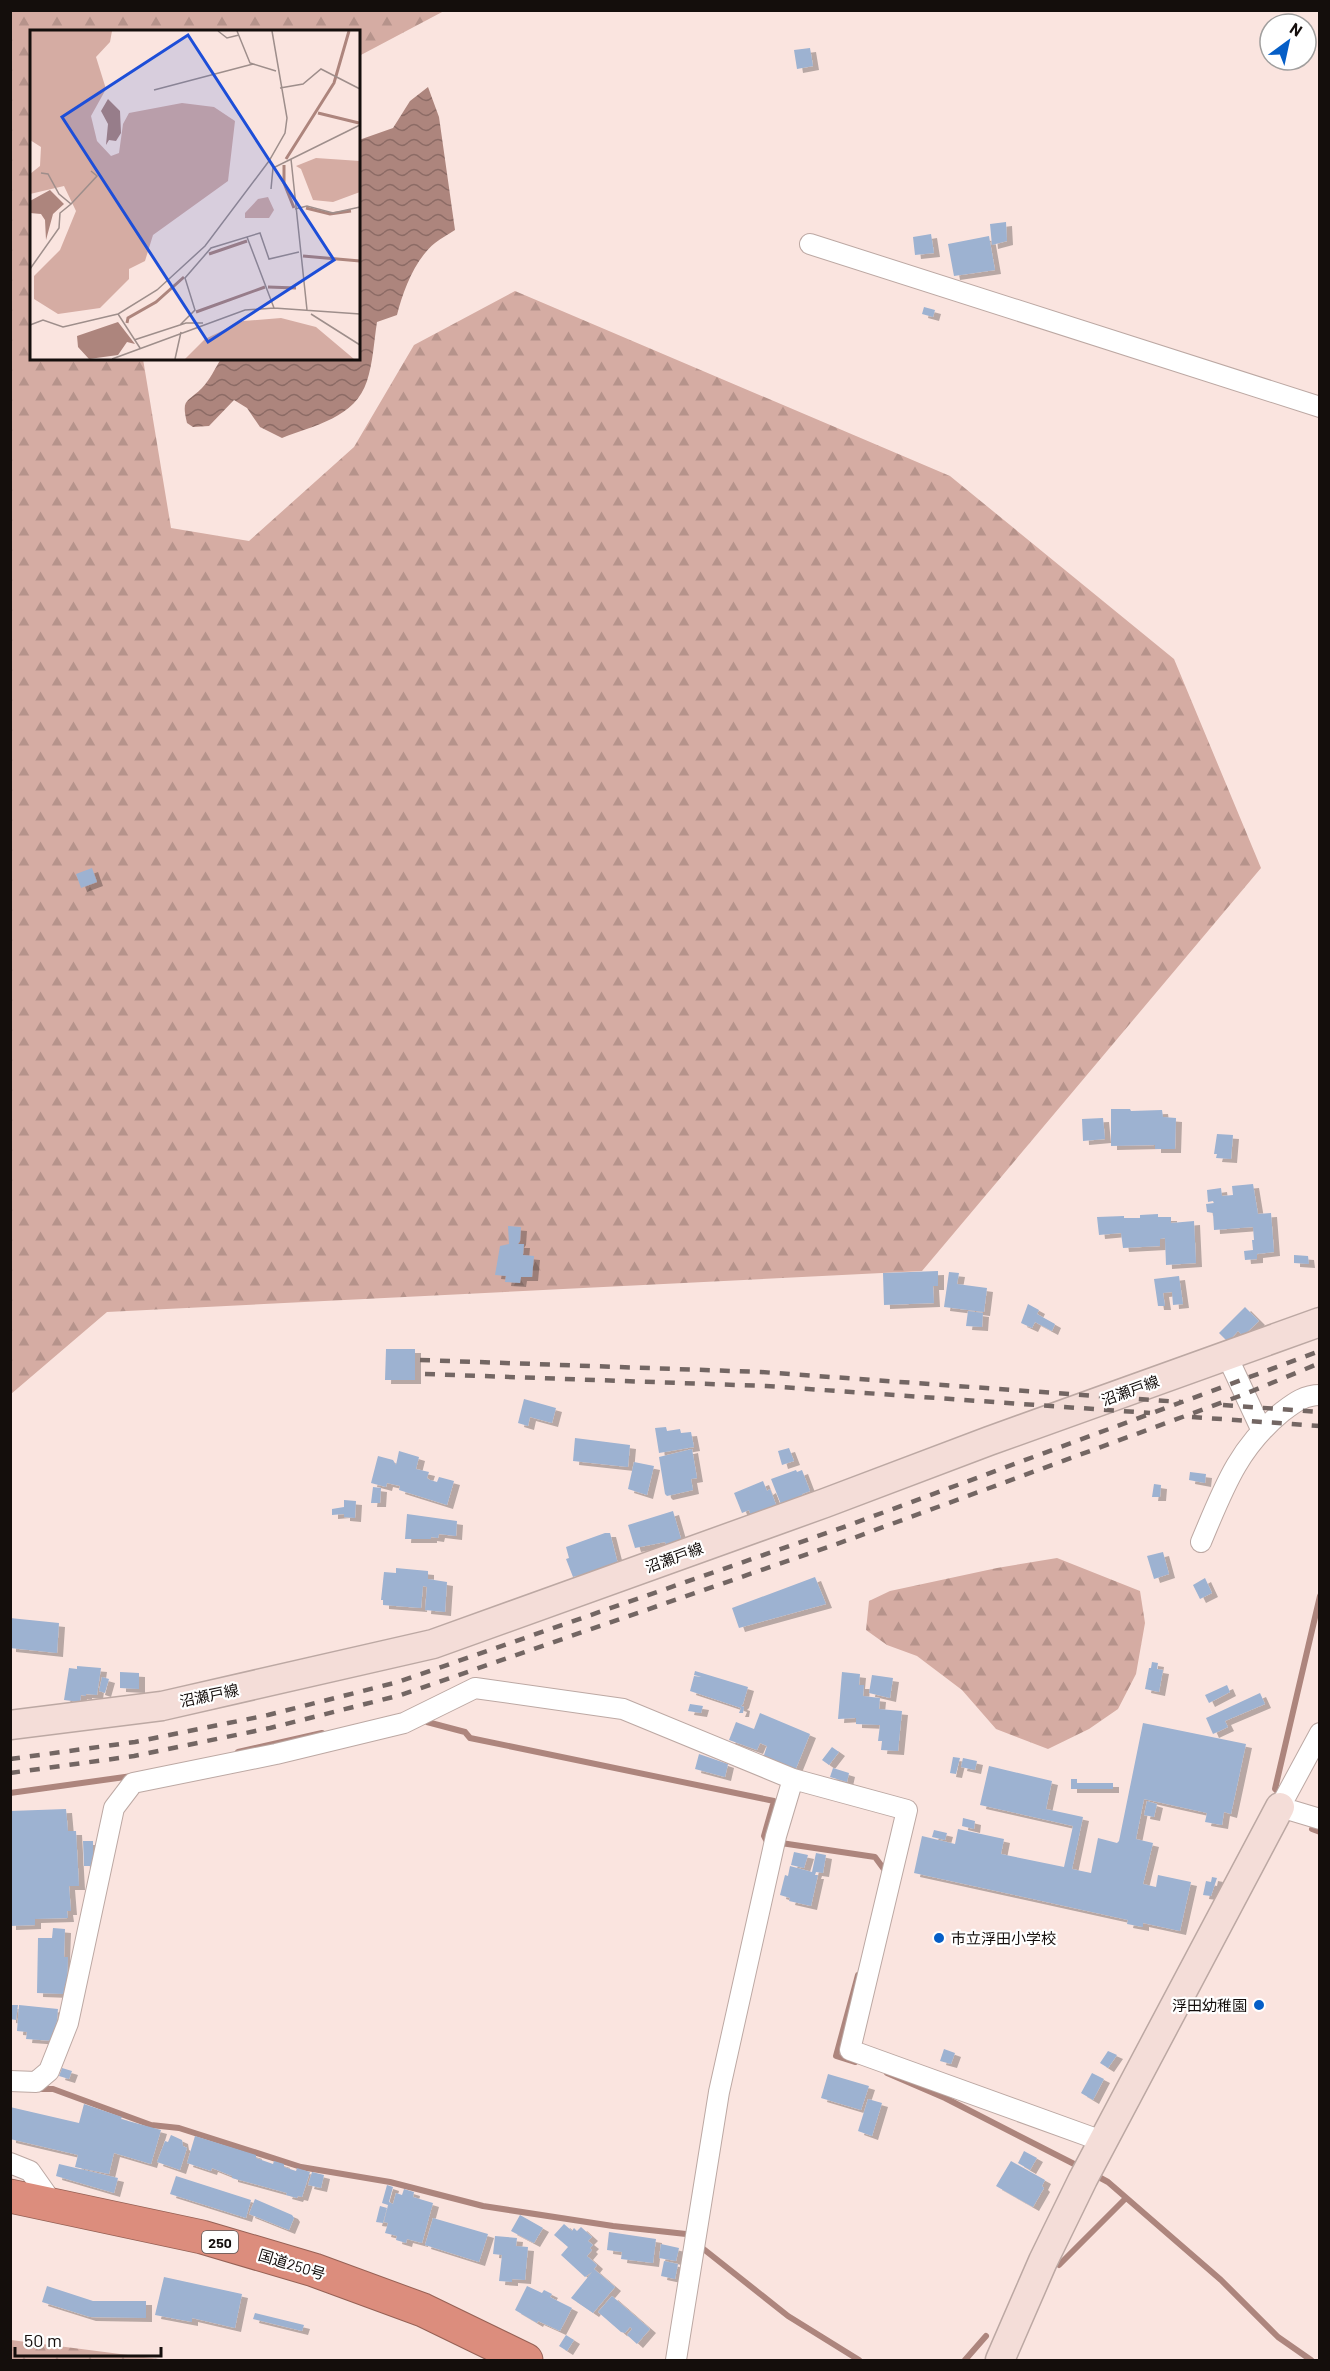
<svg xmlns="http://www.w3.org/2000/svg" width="1330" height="2371" viewBox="0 0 1330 2371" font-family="Barlow,'Noto Sans JP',sans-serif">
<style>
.forest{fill:url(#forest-firs)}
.water{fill:url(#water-waves)}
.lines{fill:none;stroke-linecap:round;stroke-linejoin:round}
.stream{stroke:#ad857d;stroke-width:6}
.building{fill:#9db2d1;filter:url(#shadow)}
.street-casing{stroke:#bca8a3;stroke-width:22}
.secondary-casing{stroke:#bca8a3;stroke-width:31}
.highway-casing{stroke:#966155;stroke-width:35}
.street{stroke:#fff;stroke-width:20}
.secondary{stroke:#f4ddd8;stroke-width:28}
.highway{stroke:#dc8d7d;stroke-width:33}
.rail{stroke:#736663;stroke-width:4.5;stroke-dasharray:10 10;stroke-linecap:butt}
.poi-dot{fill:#055ec7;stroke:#fff;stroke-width:2}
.labels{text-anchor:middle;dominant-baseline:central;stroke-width:4.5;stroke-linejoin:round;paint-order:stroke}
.shield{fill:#fff;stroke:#5a5655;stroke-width:1.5}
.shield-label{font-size:14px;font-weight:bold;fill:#140e0c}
.street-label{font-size:15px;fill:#140e0c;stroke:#fff}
.poi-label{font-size:15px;fill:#140e0c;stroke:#fff;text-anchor:start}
.inset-river{fill:none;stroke:#ad857d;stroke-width:3}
.inset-road{fill:none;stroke:#9e8e8b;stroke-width:1.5}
.view{fill:#1d4ed8;fill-opacity:0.15;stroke:#1d4ed8;stroke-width:3}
.inset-edge{fill:none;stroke:#140e0c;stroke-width:3}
</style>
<defs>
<pattern id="forest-firs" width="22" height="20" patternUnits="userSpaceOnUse" patternTransform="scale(1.5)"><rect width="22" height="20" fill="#d5aca3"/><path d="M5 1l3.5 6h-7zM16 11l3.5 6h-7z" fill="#b6938b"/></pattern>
<pattern id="water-waves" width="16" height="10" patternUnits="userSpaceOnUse" patternTransform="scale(1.5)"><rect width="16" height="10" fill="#ad857d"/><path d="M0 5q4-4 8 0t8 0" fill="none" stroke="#8c6b65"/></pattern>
<filter id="shadow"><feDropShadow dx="6" dy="4" stdDeviation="0" flood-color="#0004"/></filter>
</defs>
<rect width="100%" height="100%" fill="#fae4df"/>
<!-- forest -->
<path class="forest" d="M11,11H444L359,56L358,32H32V358L143,359L171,528L249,541L354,447L414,345L515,291L950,476L1174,659L1261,868L922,1271L107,1312L11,1394Z
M1057,1558L1140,1591L1145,1623L1136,1674L1118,1709L1089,1729L1048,1749L996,1729L962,1690L917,1656L887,1645L866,1630L869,1601L890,1591L997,1568Z
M10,2340H11L167,2360H11Z"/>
<!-- water -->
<path class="water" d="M428,87L439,117L455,230C449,234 441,238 435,243C415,259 403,291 397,315L377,322C374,341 373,363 367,381C355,418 315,425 282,438L260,427L247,408L234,400L209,426L193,427L187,423C181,398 187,403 202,388C210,380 215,368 221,359L358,358L359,140L393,128L410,101Z"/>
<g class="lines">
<!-- stream -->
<path class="stream" d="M427,1722L465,1732L470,1738L774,1801L764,1836L766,1840
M238,1752L322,1733
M1277,1791L1275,1789L1320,1596
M10,1793L132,1776
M1312,1829L1320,1832
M781,1843L875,1857L886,1872L885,1875
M855,2062L836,2056L858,1975
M887,2073L945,2098L1080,2167
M35,2089H53L151,2125L179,2128L301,2167L390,2182L483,2206L613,2226L686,2234
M1095,2175L1108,2182L1221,2280L1278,2337L1311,2360
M701,2247L788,2316L859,2360
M1059,2265L1126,2198
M965,2360L986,2336"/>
</g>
<!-- building -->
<path class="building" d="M810,48L813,66L797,69L794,50Z
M1006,222L1007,241L992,245L990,224Z
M931,234L934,253L915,255L913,237Z
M989,236L995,270L954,276L948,244Z
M924,307L935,310L933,317L922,314Z
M92,868L97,882L81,888L76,874Z
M1111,1109H1130L1131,1111L1162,1110L1163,1117L1176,1118L1175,1149H1155V1145L1111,1146Z
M1103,1118L1105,1139L1083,1141L1082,1119Z
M1217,1134L1233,1135L1231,1159L1216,1158L1217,1154H1214Z
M1253,1184L1258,1214L1271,1213L1274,1252L1257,1254V1259L1245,1260L1244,1251L1253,1250L1252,1240H1254L1253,1227L1214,1230L1213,1213L1207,1212L1206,1204L1214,1203L1213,1201L1208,1202L1207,1190L1221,1188L1222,1196L1233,1195L1232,1186Z
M1158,1214V1217H1171V1223L1194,1221L1196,1263L1166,1265L1165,1238L1160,1239V1246L1123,1248L1121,1233L1099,1235L1097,1217L1124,1216V1218H1140V1215Z
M508,1226L521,1227L520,1241L518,1244H524L523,1255L534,1256L532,1277H521L520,1283L505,1282L506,1276L495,1275L500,1246L509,1244Z
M1294,1255L1308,1256L1309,1264L1294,1263Z
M938,1271V1286H933L934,1303L884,1305L883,1273Z
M949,1272L959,1273L957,1284L987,1288L984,1312L944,1307Z
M1179,1276L1183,1304L1173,1305L1172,1292L1163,1293L1165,1306H1158L1154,1279Z
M1028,1304L1039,1310L1037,1314L1055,1324L1052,1331L1035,1322L1032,1328L1021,1323Z
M1245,1307L1259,1321L1243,1336L1238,1331L1228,1342L1219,1333Z
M968,1311L983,1313L982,1327L966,1326Z
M386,1349H415V1380H385Z
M524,1399L556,1408L552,1423L530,1417L528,1426L518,1423Z
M666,1427L667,1431L680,1429L681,1433L691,1432L694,1447L659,1453L655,1428Z
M575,1438L630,1445L628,1467L573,1461Z
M789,1448L794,1461L782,1465L778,1451Z
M692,1449L697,1478L691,1479L693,1490L667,1496L665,1494L659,1457Z
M399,1451L419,1457L416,1469L429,1472L427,1478L430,1480L437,1482L439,1477L454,1481L447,1505L399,1490L400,1486L387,1483L386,1487L371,1483L378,1456L393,1460L396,1465Z
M634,1462L654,1466L647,1495L628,1489Z
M796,1470L797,1472L802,1470L810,1491L802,1494L804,1498L782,1507L771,1479Z
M1190,1472L1206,1474L1205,1483L1189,1480Z
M763,1481L767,1491L770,1489L777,1507L751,1516L749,1510L742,1513L734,1493Z
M1154,1484L1161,1485L1160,1497H1152Z
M373,1487L381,1488L380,1503H371Z
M344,1500L356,1501L355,1518L344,1517V1514L332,1515V1509L344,1507Z
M673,1511L682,1542L667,1547L665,1542L635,1548L628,1525Z
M407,1514L457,1521L456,1536L439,1534L438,1538L431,1537V1539H405Z
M605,1533H610L618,1564L573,1577L566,1559L569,1558L566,1547Z
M1163,1552L1169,1574L1154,1579L1147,1556Z
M396,1568L428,1571V1579L447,1582L445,1612L425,1610L427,1587L423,1586L421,1608L383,1605V1600H381L384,1572L396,1573Z
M815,1577L826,1604L739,1628L732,1608Z
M1205,1578L1212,1593L1200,1599L1193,1585Z
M10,1618L59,1623L57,1653L10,1648Z
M1152,1662L1158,1663L1157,1669L1163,1670L1159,1692L1145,1689L1149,1668H1151Z
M77,1666L101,1668L97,1695L86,1694V1696L81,1695L80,1702L64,1700L69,1668L77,1669Z
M695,1671L748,1687L743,1704L741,1706L744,1707L743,1713H739L741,1708L690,1691L694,1676L702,1677L694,1675Z
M120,1672L139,1673V1689L120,1688Z
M842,1672L860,1674L859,1685H864L863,1696L880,1698L879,1709L902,1711L898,1751L881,1750L882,1741H878L880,1725L856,1724V1718L838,1719Z
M872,1675L893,1678L890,1698L869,1693Z
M102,1677L109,1679L105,1693L99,1691Z
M1227,1685L1230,1692L1209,1703L1205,1695Z
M1260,1693L1265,1704L1225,1721L1228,1727L1213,1734L1206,1718Z
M690,1704L703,1706L701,1713L688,1711Z
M760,1713L810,1734L795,1771L763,1758L767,1746L760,1743L757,1750L729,1740L736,1722L754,1729Z
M1143,1723L1246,1744L1231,1814L1224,1812L1222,1825L1205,1822L1207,1813L1144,1799L1136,1839L1153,1843L1143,1884L1156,1887L1158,1875L1191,1882L1180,1931L1143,1923V1927L1127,1924L1128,1920L914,1873L922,1836L955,1844L958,1829L1004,1839L1001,1854L1064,1867L1073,1826L980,1805L989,1766L1052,1781L1046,1809L1083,1817L1072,1869L1091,1873L1098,1838L1117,1843L1119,1841Z
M832,1747L839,1752L829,1765L822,1760Z
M699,1754L728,1764L725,1777L695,1769Z
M953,1757L960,1758L956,1774L950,1773Z
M963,1758L977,1761L975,1770L961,1767Z
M833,1768L849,1773L847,1782L830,1777Z
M1071,1779H1077V1783H1113V1789H1071Z
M1147,1801L1157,1804L1154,1817L1144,1815Z
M66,1809L68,1831H76L79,1886H69L71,1911H67L68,1918L35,1919V1925L10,1926V1811Z
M963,1818L975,1821L974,1829L962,1826Z
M934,1830L947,1833L945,1840L932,1837Z
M83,1841H93V1866H84Z
M794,1852L808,1855L804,1868L791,1865Z
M816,1853L826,1855L823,1873L816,1872L815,1875H818L811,1906L789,1901L790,1898L780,1895L785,1875L788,1876L790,1866L812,1872Z
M1212,1877L1217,1878L1211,1896L1203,1895L1206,1881L1211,1882Z
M53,1928L65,1929L64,1957H68L67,1987H64V1994L37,1993L38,1938H52Z
M10,2005H18L16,2020L10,2019Z
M19,2005L58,2009L55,2041L26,2039L27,2032L17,2031Z
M944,2049L955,2053L951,2064L940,2061Z
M1108,2051L1117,2055L1108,2068L1100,2063Z
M62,2068L72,2071L69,2079L59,2076Z
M1092,2073L1104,2079L1093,2100L1081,2093Z
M828,2074L869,2086L861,2110L821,2098Z
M868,2099L882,2103L872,2136L858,2131Z
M84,2104L122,2117L121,2119L161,2130L151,2164L114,2153L109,2174L75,2167L78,2155L10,2139V2107L79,2123Z
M171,2135L182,2140L183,2146L187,2148L180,2170L157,2162L165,2141L168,2142Z
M195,2136L256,2155V2158L273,2164L274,2161L284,2164V2167L296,2171L297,2168L310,2172L302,2197L298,2196L297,2198L286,2195L287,2193L232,2178V2176L212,2168L211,2171L187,2163Z
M1024,2151L1037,2158L1030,2170L1018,2163Z
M1011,2161L1045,2180L1042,2186L1044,2188L1033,2207L996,2186Z
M59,2164L118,2178L114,2193L56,2176Z
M312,2172L324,2175L321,2188L308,2185Z
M176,2176L251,2200L246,2218L170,2194Z
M387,2185L393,2187L389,2202L393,2204L396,2193L402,2195L404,2189L414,2192L413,2197L433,2203L422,2243L407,2239L406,2243L396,2240L397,2236L385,2233L388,2223L384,2222L388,2205L382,2203Z
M255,2199L292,2215L294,2218L289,2230L249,2214Z
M380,2206L387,2208L383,2223L376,2222Z
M520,2215L543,2228L534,2243L511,2231Z
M433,2218L488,2234L479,2262L425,2245Z
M564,2224L572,2231L574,2228L577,2231L581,2227L592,2237L588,2241L593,2245L590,2248L592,2250L587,2256L597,2265L594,2269L615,2287L593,2313L571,2298L592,2272L585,2277L561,2255L568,2247L554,2235Z
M609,2232L656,2239L653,2263L621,2259L622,2252L607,2250Z
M495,2236L517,2238L516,2246L528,2247L525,2280L512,2279V2282L499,2281L502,2255L493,2254Z
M661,2244L679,2248L676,2261L659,2258Z
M664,2261L678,2264L675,2279L661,2276Z
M164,2277L242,2294L235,2328L192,2318V2322L155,2315Z
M47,2286L93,2301H146V2318L90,2317L42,2302Z
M527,2286L542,2293L544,2290L552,2294L550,2297L572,2308L560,2331L538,2321L537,2323L515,2310Z
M612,2296L650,2329L637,2344L627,2335L632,2329L630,2327L625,2333L621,2332L598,2312Z
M255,2313L304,2325L302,2331L253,2319Z
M566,2335L574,2340L567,2351L559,2346Z"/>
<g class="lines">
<defs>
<path id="street" d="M810,244L1320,407
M1227,1356L1261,1429
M1201,1542C1223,1490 1237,1449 1282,1412C1294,1403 1304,1395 1320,1395
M1320,1733L1280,1807L1320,1819
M10,2081L36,2082L49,2071L68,2023L114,1808L133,1783L276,1754L404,1723L475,1688L623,1709L793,1779L907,1810L850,2050L1102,2141
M10,2163L30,2171L54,2205
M676,2360L719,2092L776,1836L793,1779"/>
<path id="secondary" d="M10,1725L162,1706L433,1644L825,1503L989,1441L1320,1322
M1000,2360L1043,2261L1083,2179L1280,1807"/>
<path id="highway" d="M10,2196L202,2237L314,2270L423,2310L526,2360"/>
</defs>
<!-- street casing -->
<use href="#street" class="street-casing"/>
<!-- secondary casing -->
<use href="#secondary" class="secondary-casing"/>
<!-- highway casing -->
<use href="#highway" class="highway-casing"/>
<!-- street -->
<use href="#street" class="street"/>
<!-- secondary -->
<use href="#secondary" class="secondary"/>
<!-- highway -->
<use href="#highway" class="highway"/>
<!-- rail -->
<path class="rail" d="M420,1360L761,1372L1181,1402
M425,1374L766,1386L1150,1413
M1223,1405L1320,1412
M1192,1417L1320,1426
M10,1759L135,1742L268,1715L398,1682L844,1527L1320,1351
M10,1773L134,1756L270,1728L401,1695L848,1540L1245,1394L1320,1363"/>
</g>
<!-- markers -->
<g class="poi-dot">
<circle cx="939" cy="1938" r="6"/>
<circle cx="1259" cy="2005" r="6"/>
</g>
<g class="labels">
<!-- shield labels -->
<rect class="shield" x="202" y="2231" width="36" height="22" rx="4.5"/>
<g class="shield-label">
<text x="220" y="2242">250</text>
</g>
<!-- street labels -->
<g class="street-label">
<text transform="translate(1130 1390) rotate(-20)">沼瀬戸線</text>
<text transform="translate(674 1557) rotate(-20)">沼瀬戸線</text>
<text transform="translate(209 1695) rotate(-12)">沼瀬戸線</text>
<text transform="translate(292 2264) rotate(17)">国道250号</text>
</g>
<!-- poi labels -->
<g class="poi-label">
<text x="951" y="1938">市立浮田小学校</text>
<text x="1247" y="2005" text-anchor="end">浮田幼稚園</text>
</g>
</g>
<!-- overview -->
<g transform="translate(30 30)">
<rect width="330" height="330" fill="#fae4df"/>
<path d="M0,1H82L80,12L66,27L76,59L61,86L67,111L81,126L89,123L93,94L99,83L152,73L184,77L205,91L198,151L123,205L115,231L99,239V249L70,278L28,284L4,269V246L30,220L46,181L34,156L0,164V144L10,136L11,117L0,110ZM286,128L330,131V162L303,172L283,170L271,139L266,136ZM238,167L244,180L239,188H215V183L228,169ZM251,288L286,297L324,329H155L175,309L213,291Z" fill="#d5aca3"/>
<path d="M78,69L90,81L91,103L86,111L79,110L76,115L78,94L71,81ZM20,160L34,174L23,184L16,210L15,190L11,184L0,183V171ZM88,292L105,314L97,312L88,325L59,329L48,317L47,306Z" fill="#ad857d"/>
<path class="inset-river" d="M288,83L329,93M256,129L304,53L319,1M254,135V153L264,178M276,178L300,184L321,181M179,224L217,211M273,226L330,231M238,257L266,258M166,282L235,257M97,293L98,288L126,272L154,247"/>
<path class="inset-road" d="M188,1L197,8L209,5M207,1L220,33L246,41M250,58L273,54L291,39L330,59M124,60L223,34M261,129L277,280M241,159L243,138L330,95M41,174L67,146L61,141M265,179L277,176L303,183L330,177M217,207L244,278M0,239L29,198L30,183L41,174L29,164L18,144L11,143M281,284L330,315M0,295L13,290L33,297L88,284M150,295L165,280L155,248L181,218L230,203L239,229L269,222M104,310L156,293H173M110,318L88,284L127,260L175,216L239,131L255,103L257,88L242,1M82,329L215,280L244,278L330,284M145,329L151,302"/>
<path class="view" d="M158,5L304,230L178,312L32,87Z"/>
<rect width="330" height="330" class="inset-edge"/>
</g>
<!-- border -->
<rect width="1330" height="2371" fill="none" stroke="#140e0c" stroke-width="24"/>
<!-- north arrow -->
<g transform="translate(1288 42) rotate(33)"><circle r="28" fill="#ffffff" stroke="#a19f9e" stroke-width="1.5"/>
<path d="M0-4.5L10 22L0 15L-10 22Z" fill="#055ec7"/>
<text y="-9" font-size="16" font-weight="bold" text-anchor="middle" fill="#140e0c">N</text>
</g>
<!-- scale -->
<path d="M15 2347v9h146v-9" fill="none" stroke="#140e0c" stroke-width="3"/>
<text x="24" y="2347" font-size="18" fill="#140e0c" stroke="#ffffff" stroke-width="4.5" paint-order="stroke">50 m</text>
</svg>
